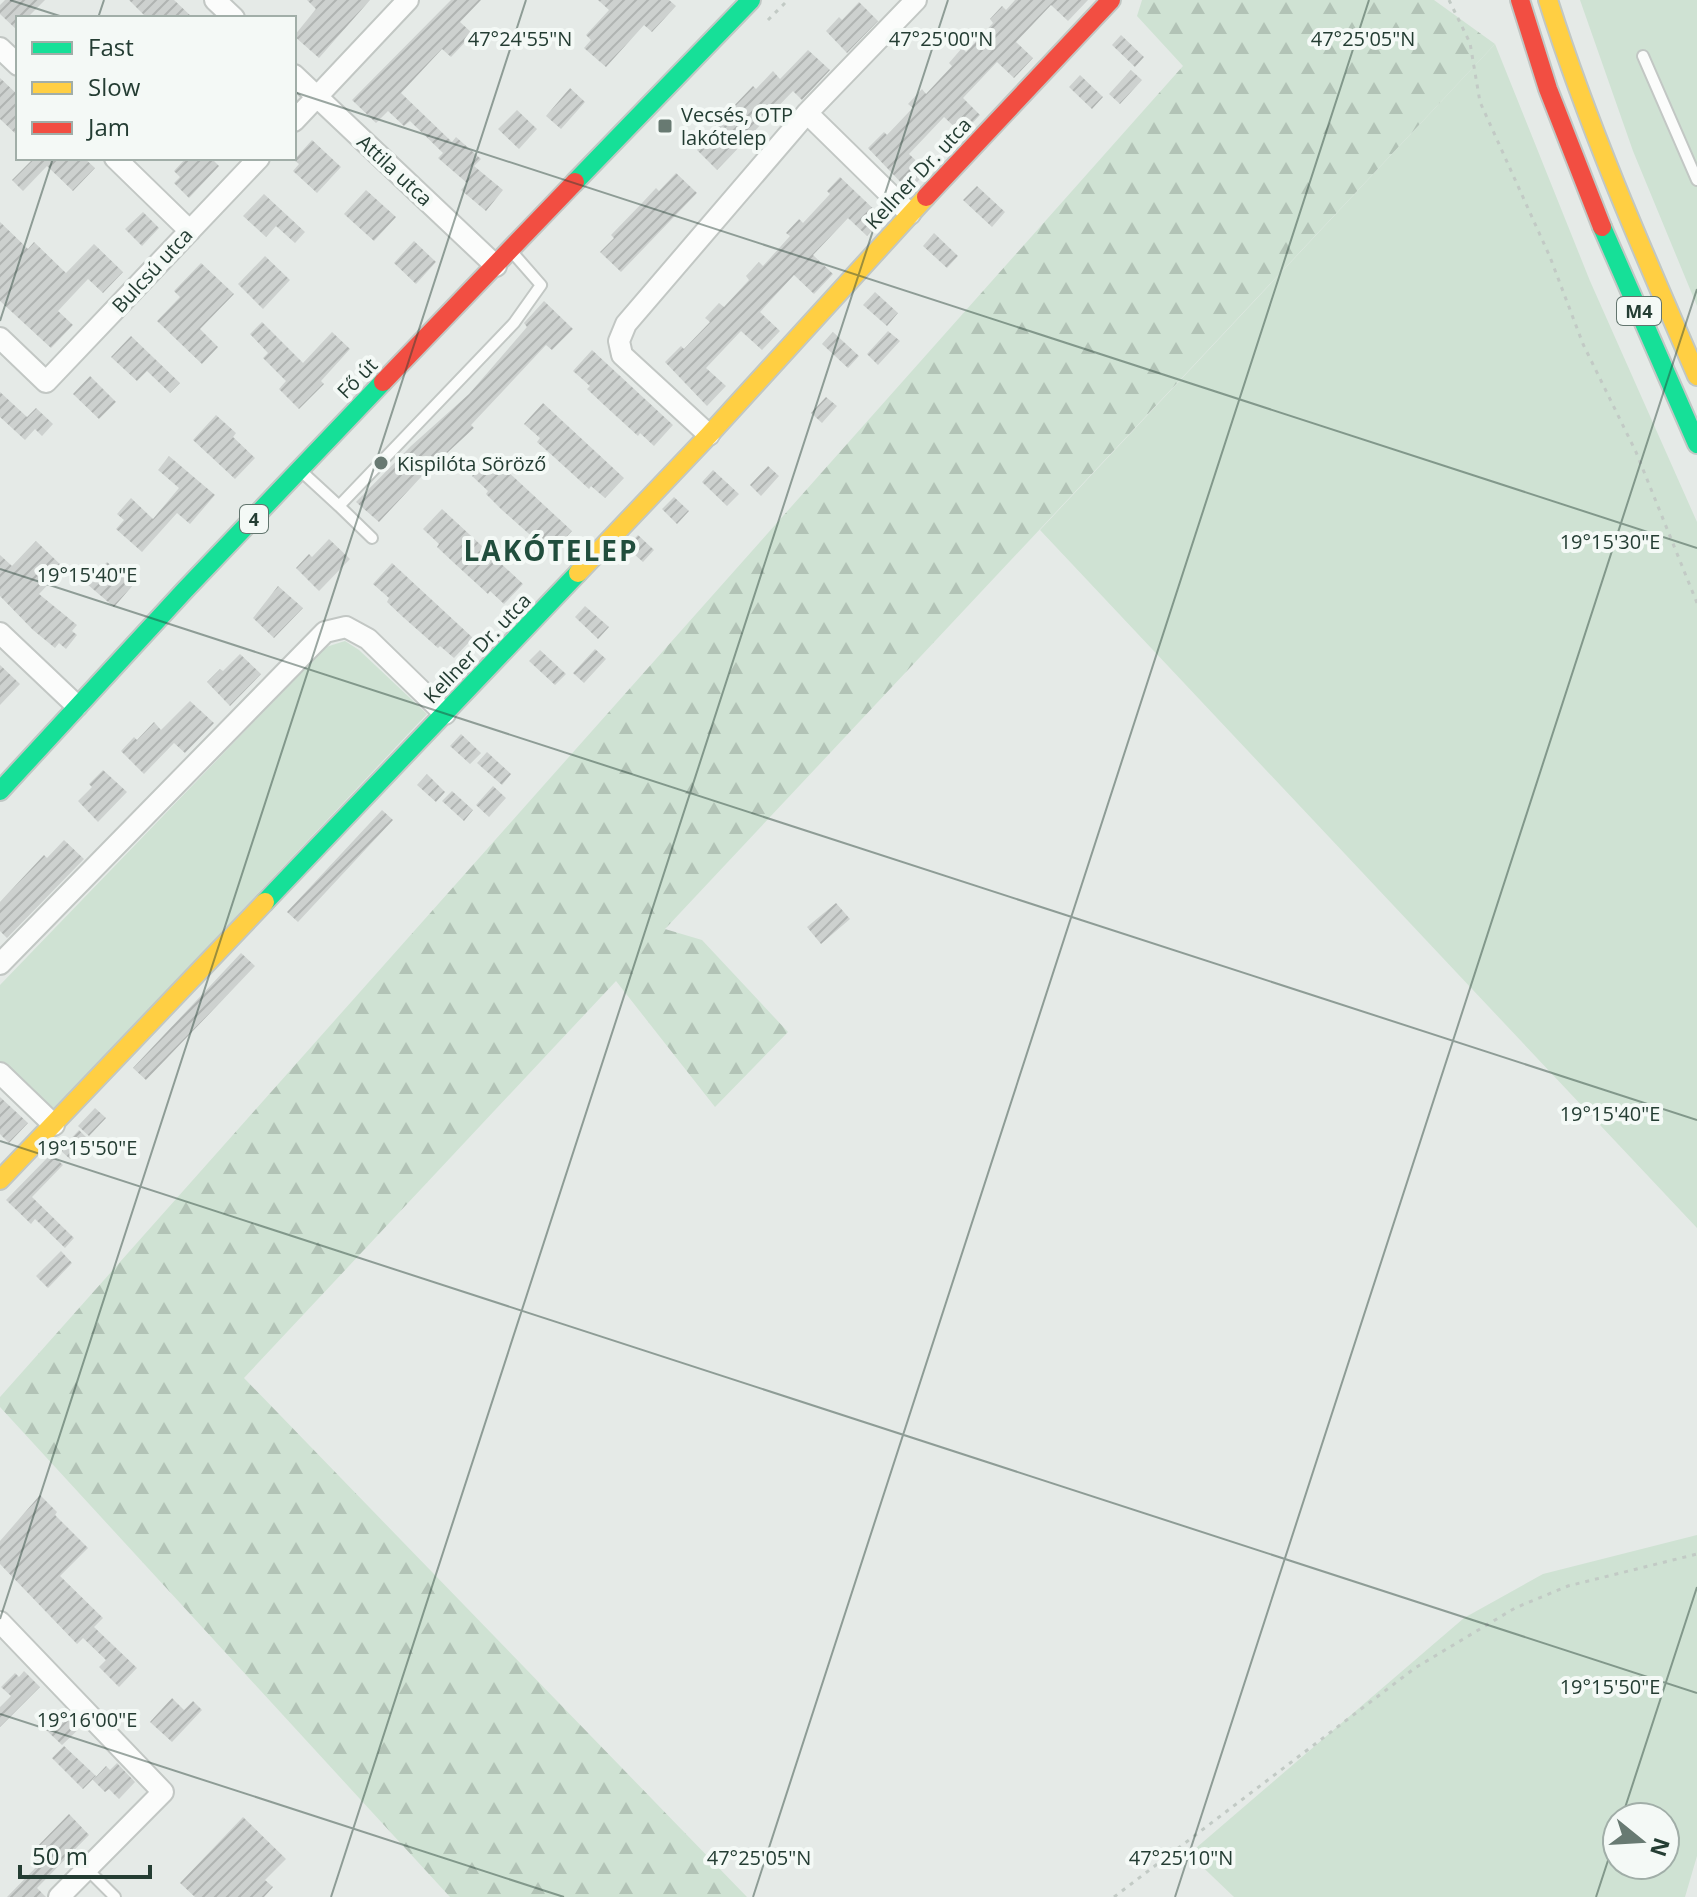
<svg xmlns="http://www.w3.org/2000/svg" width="1697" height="1897" viewBox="0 0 1697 1897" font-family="'Open Sans',sans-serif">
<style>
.green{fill:#cfe2d3;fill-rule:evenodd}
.forest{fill:url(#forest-firs)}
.building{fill:url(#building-hatch)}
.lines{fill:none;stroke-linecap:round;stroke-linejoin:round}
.lane-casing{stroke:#c2c7c4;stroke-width:14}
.street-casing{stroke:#c2c7c4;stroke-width:24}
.fast-casing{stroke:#c1c7c4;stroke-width:22}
.slow-casing{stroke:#c1c7c4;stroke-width:22}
.jam-casing{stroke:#c1c7c4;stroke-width:22}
.path{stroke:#c2cac5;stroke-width:3;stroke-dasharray:4 6;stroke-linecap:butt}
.lane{stroke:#fbfcfb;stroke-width:10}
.street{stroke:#fbfcfb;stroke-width:20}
.fast{stroke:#16e098;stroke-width:18}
.slow{stroke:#ffcf43;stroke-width:18}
.jam{stroke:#f24e42;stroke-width:18}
.ticks{fill:none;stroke:#243d33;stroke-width:2;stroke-opacity:0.45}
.poi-dot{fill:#687a72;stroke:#f4f9f6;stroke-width:3}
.labels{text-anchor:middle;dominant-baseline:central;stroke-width:8;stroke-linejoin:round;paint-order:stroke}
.shield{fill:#f4f9f6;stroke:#62756e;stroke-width:2}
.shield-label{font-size:18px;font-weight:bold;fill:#243d33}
.poi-label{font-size:20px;fill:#243d33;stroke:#f4f9f6;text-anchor:start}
.street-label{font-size:20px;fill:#243d33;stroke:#f4f9f6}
.district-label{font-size:28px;font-weight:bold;letter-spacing:2px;fill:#214e3d;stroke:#f4f9f6}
.ticks-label{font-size:20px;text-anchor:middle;fill:#243d33;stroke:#f4f9f6;stroke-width:8;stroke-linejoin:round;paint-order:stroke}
</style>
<defs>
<pattern id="forest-firs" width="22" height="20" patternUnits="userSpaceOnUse" patternTransform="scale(2)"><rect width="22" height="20" fill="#cfe2d3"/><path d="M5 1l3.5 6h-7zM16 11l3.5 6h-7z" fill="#b2c3b6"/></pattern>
<pattern id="building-hatch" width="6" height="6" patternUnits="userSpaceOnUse" patternTransform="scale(2)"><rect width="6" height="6" fill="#cdd1cf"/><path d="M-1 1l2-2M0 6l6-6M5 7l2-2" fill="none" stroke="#b0b4b2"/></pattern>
</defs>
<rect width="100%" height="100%" fill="#e5eae7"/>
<!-- green -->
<path class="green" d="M1580,0H1697V306L1633,151Z
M1495,44L1590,281L1697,522V1228L1040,530Z
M345,641L359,650L427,714L51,1113L0,1065V985L326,647Z
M1697,1535V1856L1685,1897H1234L1189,1854L1464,1618L1543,1574ZM1617,1817H1665V1865H1617Z"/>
<!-- forest -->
<path class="forest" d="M1142,0H1434L1495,44L665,929L702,940L788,1032L715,1107L616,981L244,1378L747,1897H450L0,1407V1397L1183,66L1137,16Z"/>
<!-- building -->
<path class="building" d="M5,0H45L27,18H18V31L0,14V5Z
M129,0H174L193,18H147Z
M307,0H370L319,58L294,36L316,9Z
M451,0H481L460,22L473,34L451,57L442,49L401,93L452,142L456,137L481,159L474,166L503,190L486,211L461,190L467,183L438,158L443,153L410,121L404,126L388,111L376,123L352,100Z
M598,0H669L676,6L652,32L644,25L606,67L584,48L591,40L586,35L609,10Z
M1015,0H1088L1068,21L1051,5L1016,42L1033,58L1014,78L997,62L963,98L980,115L962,134L944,117L909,154L927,171L909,191L868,148L884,132L887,135L913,108L908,104L922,89L926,94L952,66L949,63L962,48L966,52L993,23L990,19L1002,6L1006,10Z
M859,2L878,21L847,53L826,31L839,17L842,20Z
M1121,35L1144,57L1135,67L1112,45Z
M808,50L830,70L802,100L793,91L717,170L697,150L710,136L708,133L753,86L756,89L773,71L780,79Z
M1131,70L1142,80L1120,104L1109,94Z
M1080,75L1103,97L1092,109L1069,87Z
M0,78L18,95V136L0,119Z
M570,88L585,102L561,129L546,116Z
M517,110L537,129L519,149L498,129Z
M312,140L341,167L317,193L293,171L299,164L294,160Z
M34,158H84L95,168L73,191L47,166L23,191L12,180Z
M186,158H211L219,166L189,198L174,183L180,177L174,171Z
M676,173L697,193L621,272L600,252L614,238L611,235L643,202L656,188L659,191Z
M840,177L883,218L867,236L848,218L813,255L833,274L814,294L794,275L760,312L780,331L762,350L741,331L706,368L726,386L707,406L665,362L681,346L684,349L710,322L705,318L719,303L724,307L749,280L746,276L759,262L763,266L790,236L786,233L799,219L803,223L830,194L827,191Z
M977,186L1005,212L992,227L963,200Z
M366,190L396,217L374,241L344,214Z
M264,194L305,232L295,243L276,226L266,237L243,216Z
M143,212L159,228L142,246L125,229Z
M0,222L28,249L34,242L66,273L94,244L123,272L103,293L88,279L58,311L73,325L51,348L0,301Z
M934,233L958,256L947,268L923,246Z
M414,241L436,262L416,284L394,263Z
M265,256L290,280L263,309L238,284Z
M201,263L234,294L200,329L218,347L202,364L157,321L180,297L174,291Z
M875,292L898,313L887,326L863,305Z
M544,301L573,329L552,350L546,345L471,425L474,428L420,478L379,522L356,502L411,446L469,394L527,327L524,323Z
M262,322L303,363L332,332L350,349L321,381L324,384L299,409L279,389L286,381L263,358L268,353L250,334Z
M888,331L900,341L878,365L867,354Z
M833,332L859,356L848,368L822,344Z
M131,336L180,383L170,393L147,371L137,381L111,357Z
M592,350L673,425L654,446L640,433L638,436L603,404L587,389L590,386L573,371Z
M90,376L116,402L99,419L73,394Z
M0,392L27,417L36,408L53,424L42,436L35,429L25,440L0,417Z
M826,397L837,406L822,423L811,413Z
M543,403L624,478L605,498L591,486L589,489L554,457L537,442L540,438L524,424Z
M216,415L236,433L233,437L255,458L235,479L193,440Z
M169,456L215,495L190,524L177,513L142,552L116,529L124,520L117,514L131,498L153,519L179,488L158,470Z
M491,456L572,531L553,551L539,539L537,541L502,510L486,494L488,491L472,476Z
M768,466L779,476L761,496L750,485Z
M713,470L739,494L727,506L702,482Z
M674,497L689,511L677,524L662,509Z
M442,509L523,584L504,604L490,591L488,594L453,562L437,547L439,544L423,529Z
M638,535L654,550L643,562L626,547Z
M329,539L350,559L319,591L296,568L309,554L312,557Z
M36,541L64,568L39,594L77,625L72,631L77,635L66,649L59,643L55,648L33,630L0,596V555L12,566Z
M107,562L133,585L114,607L87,584Z
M392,563L473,638L454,658L440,646L438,648L403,617L387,602L389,598L373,584Z
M278,586L303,608L274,638L253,618Z
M585,606L609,627L598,639L575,617Z
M595,649L606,659L584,683L573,673Z
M540,650L566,674L555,685L529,661Z
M240,654L261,674L230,706L207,682L220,669L223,671Z
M0,665L20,684L0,705Z
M190,701L214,723L185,753L174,743L144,774L121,751L134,737L137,740L154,722L161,730Z
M461,734L481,753L470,764L450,746Z
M487,752L511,774L502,785L477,763Z
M103,770L127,792L98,822L78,801L92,787L89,784Z
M427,774L445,792L436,802L417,785Z
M493,786L506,798L489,817L476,805Z
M452,791L473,810L464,821L442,801Z
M382,810L393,820L298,922L287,912Z
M64,840L84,859L7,938L0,931V902L44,855L47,858Z
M836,903L850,919L821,944L807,927Z
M241,953L255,966L146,1080L133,1068Z
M0,1097L28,1123L9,1143L0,1134Z
M95,1108L106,1118L89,1136L78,1126Z
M79,1130L89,1140L70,1159L60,1150Z
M51,1154L63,1165L32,1197L74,1238L65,1248L35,1219L31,1224L6,1200Z
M61,1251L72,1263L48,1288L36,1276Z
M40,1495L57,1512L55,1515L88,1548L60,1576L103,1618L94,1627L137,1668L119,1687L99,1667L106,1660L83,1638L77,1644L0,1564V1541Z
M24,1671L40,1687L0,1727V1707L11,1696L1,1687L15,1673L19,1677Z
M172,1698L184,1710L193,1701L202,1710L172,1742L150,1722Z
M65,1710L82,1726L62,1745L46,1730Z
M64,1746L96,1776L83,1789L52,1758Z
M117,1763L135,1782L119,1799L109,1789L105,1792L93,1780L106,1766L110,1770Z
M69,1814L89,1835L37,1888L46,1897H7L44,1859L34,1850Z
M243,1817L286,1859L265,1880L273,1887L264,1897H195L180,1883Z"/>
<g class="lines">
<defs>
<path id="lane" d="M1643,56L1697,180
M301,471L339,506L514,323L541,285L512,252
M339,506L372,538
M87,1869L115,1897"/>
<path id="street" d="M215,0L234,18
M0,48L18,65
M294,75L496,266
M807,113L910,214
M294,121L408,0
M115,158L190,231
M0,338L46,382L259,158
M709,435L622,355L619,341L626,324L807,113L916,0
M0,633L77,706
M0,964L325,632L346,627L368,639L445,714
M0,1073L54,1125
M0,1622L163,1792L59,1897"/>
<path id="fast" d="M575,182L751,0
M1602,227L1697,444
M0,791L185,590L383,382
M265,902L578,573"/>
<path id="slow" d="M1548,0C1589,129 1643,252 1697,376
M578,573L709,435L926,197
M0,1180L265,902"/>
<path id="jam" d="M1520,0L1548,89L1602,227
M926,197L1111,0
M383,382L575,182"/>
</defs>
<!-- lane casing -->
<use href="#lane" class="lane-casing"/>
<!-- street casing -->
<use href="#street" class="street-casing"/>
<!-- fast casing -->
<use href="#fast" class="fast-casing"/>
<!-- slow casing -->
<use href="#slow" class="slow-casing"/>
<!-- jam casing -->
<use href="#jam" class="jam-casing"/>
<!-- path -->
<path class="path" d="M1449,0L1470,43L1480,102L1550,257L1583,344L1636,452L1697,603
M768,20L788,0
M1114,1897L1415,1668L1515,1608L1568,1586L1697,1554"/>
<!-- lane -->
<use href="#lane" class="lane"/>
<!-- street -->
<use href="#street" class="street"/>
<!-- fast -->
<use href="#fast" class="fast"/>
<!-- slow -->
<use href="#slow" class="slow"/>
<!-- jam -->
<use href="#jam" class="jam"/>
</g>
<!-- ticks -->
<path class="ticks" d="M10,0L66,18M98,18L104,0M294,92L1697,548M0,321L53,158M0,569L1697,1120M0,1141L1697,1693M0,1619L526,0M0,1714L564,1897M1622,1817L1697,1587M331,1897L948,0M753,1897L1369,0M1175,1897L1697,289M1596,1897L1617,1833"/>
<!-- markers -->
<g class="poi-dot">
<rect x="657" y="118" width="16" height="16" rx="4"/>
<circle cx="381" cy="463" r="8"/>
</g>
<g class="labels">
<!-- shield labels -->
<g class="shield">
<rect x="1617" y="297" width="44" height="28" rx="6"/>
<rect x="240" y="505" width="28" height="28" rx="6"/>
</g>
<g class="shield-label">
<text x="1639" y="311">M4</text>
<text x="254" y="519">4</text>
</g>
<!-- poi labels -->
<g class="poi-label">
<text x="681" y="114">Vecsés, OTP<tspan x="681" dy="23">lakótelep</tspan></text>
<text x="397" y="463">Kispilóta Söröző</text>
</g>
<!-- street labels -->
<g class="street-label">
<text transform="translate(395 170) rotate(43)">Attila utca</text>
<text transform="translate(918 173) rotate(-47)">Kellner Dr. utca</text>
<text transform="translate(152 270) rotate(-47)">Bulcsú utca</text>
<text transform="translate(357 378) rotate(-46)">Fő út</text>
<text transform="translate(477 648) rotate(-46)">Kellner Dr. utca</text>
</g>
<!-- district labels -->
<g class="district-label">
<text x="551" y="550">LAKÓTELEP</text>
</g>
</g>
<g class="ticks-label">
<text x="520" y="46">47°24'55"N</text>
<text x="941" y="46">47°25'00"N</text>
<text x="1363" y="46">47°25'05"N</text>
<text x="1610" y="549">19°15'30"E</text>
<text x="87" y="582">19°15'40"E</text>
<text x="1610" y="1121">19°15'40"E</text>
<text x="87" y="1155">19°15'50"E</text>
<text x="1610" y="1694">19°15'50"E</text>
<text x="87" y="1727">19°16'00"E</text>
<text x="759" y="1865">47°25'05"N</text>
<text x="1181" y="1865">47°25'10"N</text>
</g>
<!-- legend -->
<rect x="16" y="16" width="280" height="144" fill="#f4f9f6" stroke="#a1aea8" stroke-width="2"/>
<rect x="32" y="42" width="40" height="12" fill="#16e098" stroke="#a1aea8" stroke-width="2"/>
<text x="88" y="56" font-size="24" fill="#243d33">Fast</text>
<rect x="32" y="82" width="40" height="12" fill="#ffcf43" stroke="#a1aea8" stroke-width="2"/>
<text x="88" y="96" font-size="24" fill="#243d33">Slow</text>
<rect x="32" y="122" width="40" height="12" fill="#f24e42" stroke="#a1aea8" stroke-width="2"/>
<text x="88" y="136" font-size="24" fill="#243d33">Jam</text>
<!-- north arrow -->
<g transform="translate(1641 1841) rotate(108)"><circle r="38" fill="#f4f9f6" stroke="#a1aea8" stroke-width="2"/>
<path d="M0-6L14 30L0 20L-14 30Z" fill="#687a72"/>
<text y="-12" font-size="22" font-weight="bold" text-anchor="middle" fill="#243d33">N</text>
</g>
<!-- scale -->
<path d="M20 1865v12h130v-12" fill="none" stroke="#243d33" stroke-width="4"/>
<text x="32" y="1865" font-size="24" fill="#243d33" stroke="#f4f9f6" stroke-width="6" paint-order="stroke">50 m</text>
</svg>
